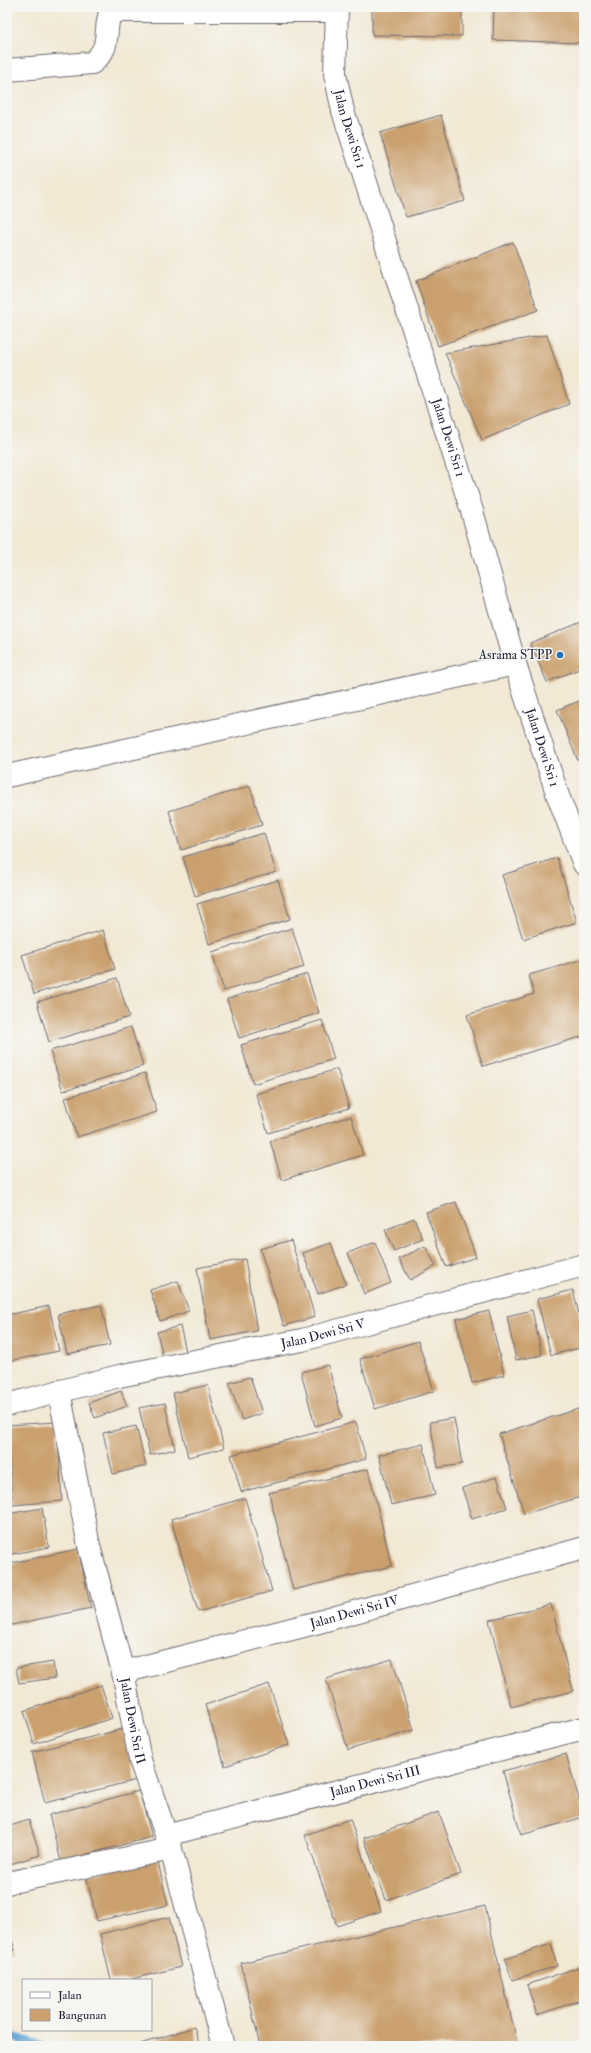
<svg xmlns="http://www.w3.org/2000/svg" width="591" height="2053" viewBox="0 0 591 2053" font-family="'IM FELL Double Pica',serif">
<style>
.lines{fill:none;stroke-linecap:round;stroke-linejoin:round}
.stream{stroke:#5ca0d1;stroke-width:9}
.building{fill:#caa06e}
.minor-casing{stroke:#6b6871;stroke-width:24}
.minor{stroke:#fff;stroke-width:22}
.poi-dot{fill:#1f6fb2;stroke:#f6f6f2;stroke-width:1.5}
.labels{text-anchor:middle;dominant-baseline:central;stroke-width:3;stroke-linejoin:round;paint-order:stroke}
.street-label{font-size:13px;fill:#22223b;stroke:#f6f6f2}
.poi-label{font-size:13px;fill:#22223b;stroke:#f6f6f2;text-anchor:end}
</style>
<rect width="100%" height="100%" fill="#f6f6f2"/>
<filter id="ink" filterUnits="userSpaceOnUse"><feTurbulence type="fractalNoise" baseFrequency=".025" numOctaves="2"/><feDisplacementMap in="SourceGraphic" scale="8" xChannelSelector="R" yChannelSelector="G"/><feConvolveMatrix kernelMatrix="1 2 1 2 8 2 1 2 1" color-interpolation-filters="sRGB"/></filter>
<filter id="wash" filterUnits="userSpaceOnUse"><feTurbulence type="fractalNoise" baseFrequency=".012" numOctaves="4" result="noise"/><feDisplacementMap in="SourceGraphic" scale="16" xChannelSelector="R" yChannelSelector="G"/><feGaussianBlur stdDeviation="0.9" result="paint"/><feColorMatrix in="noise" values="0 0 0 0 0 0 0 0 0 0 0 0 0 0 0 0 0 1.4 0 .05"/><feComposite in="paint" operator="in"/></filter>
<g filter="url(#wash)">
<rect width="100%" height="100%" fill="#f2e9d5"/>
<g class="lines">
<!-- stream -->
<path class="stream" d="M7,2035L42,2046"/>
</g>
<g id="blocks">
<!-- building -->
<path class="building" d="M372,7H462V36L372,35Z
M494,7H580V43L493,40Z
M441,115L465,201L406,217L380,133Z
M513,242L538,310L438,346L416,281Z
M547,335L569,404L482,440L445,353Z
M584,621V667L547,682L530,643Z
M584,699V758L578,761L557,710Z
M250,786L262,825L181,850L169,811Z
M264,833L276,872L195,896L183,857Z
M557,858L577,922L523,939L502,875Z
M278,880L290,919L209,944L197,904Z
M292,928L304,967L224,991L212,952Z
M103,930L115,969L34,994L22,955Z
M584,959V1036L483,1066L467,1015L534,994L529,975Z
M307,974L319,1013L239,1038L227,999Z
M117,978L129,1017L49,1042L37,1002Z
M322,1020L334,1059L253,1084L241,1045Z
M131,1027L143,1066L63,1091L50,1051Z
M337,1069L349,1108L268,1133L256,1094Z
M145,1073L157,1112L77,1137L65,1098Z
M351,1116L363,1155L282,1180L270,1141Z
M456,1202L476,1257L446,1267L426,1212Z
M414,1218L423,1239L394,1251L385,1230Z
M291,1240L315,1317L284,1326L260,1249Z
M375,1242L391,1283L364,1294L348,1253Z
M331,1243L346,1284L318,1294L303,1253Z
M425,1246L436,1266L410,1280L399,1259Z
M245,1259L257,1331L210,1340L197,1268Z
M178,1281L189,1311L160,1321L150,1290Z
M573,1290L584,1334V1347L551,1355L537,1299Z
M101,1305L110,1345L67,1354L58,1314Z
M49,1306L59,1351L10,1361L7,1348V1315Z
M532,1310L542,1355L516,1360L507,1316Z
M489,1311L504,1375L472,1383L456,1319Z
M180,1326L186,1351L163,1357L157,1332Z
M418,1341L434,1391L375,1409L360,1359Z
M328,1365L342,1418L315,1426L301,1372Z
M250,1377L262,1413L242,1420L229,1383Z
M208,1385L224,1448L188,1457L173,1393Z
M121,1391L127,1406L95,1418L89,1403Z
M165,1403L175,1449L150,1455L139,1408Z
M584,1407V1496L524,1514L499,1434Z
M454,1418L462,1464L438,1468L430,1422Z
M57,1422L62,1501L12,1505L7,1425Z
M356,1422L366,1459L241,1492L231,1455Z
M136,1426L146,1466L113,1474L103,1433Z
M423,1444L435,1495L391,1505L379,1455Z
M368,1469L392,1566L293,1590L269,1493Z
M497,1477L507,1508L472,1519L462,1488Z
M245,1498L272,1591L198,1612L171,1519Z
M42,1508L49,1547L7,1555V1514Z
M78,1549L91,1608L7,1626V1564Z
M551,1604L573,1691L511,1707L489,1620Z
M392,1659L414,1730L348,1750L326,1679Z
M53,1662L55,1678L19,1683L16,1668Z
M269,1684L289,1745L225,1766L205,1705Z
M101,1685L112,1718L34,1744L24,1711Z
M123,1729L136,1780L45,1803L32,1752Z
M566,1754L584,1817L521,1835L503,1771Z
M139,1791L152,1837L61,1861L49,1815Z
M439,1812L461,1874L386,1900L364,1838Z
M350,1819L381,1911L337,1926L305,1835Z
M29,1820L40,1855L7,1865V1827Z
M157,1858L168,1905L97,1921L86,1875Z
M485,1906L518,2046H260L241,1963Z
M169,1917L181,1967L128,1980H111L100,1934Z
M7,1925L15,1950L7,1952Z
M551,1944L557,1966L512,1980L505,1959Z
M584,1965V1999L537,2015L527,1985Z
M194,2027L200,2046H134Z"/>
</g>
</g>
<g filter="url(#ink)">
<use href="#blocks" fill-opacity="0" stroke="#6b6871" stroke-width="1"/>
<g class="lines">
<defs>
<g id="minor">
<path id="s1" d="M337,7L335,74L343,111L472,511L515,664L557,793L584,864"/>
<path d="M7,70L92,63C111,47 104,38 109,16L115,11H337"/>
<path d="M7,776L515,664"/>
<path id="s2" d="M59,1391L89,1546L123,1672L140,1760L171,1849L223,2046"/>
<path id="s3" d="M7,1405L119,1376L302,1340L584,1265"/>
<path id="s4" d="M123,1672L315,1623L584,1548"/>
<path id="s5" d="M166,1835L584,1728"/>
<path d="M7,1883L171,1849"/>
</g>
</defs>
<!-- minor casing -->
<use href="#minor" class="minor-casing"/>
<!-- minor -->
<use href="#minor" class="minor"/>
</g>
</g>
<!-- markers -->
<circle class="poi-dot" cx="560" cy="655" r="4"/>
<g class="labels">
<!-- street labels -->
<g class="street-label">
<text stroke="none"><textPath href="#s1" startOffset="124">Jalan Dewi Sri 1</textPath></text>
<text stroke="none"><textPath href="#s1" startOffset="448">Jalan Dewi Sri 1</textPath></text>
<text stroke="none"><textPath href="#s1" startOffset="772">Jalan Dewi Sri 1</textPath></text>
<text stroke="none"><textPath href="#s3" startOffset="324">Jalan Dewi Sri V</textPath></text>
<text stroke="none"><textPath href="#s4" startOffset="239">Jalan Dewi Sri IV</textPath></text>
<text stroke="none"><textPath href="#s2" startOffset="338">Jalan Dewi Sri II</textPath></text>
<text stroke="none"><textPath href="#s5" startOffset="216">Jalan Dewi Sri III</textPath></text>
</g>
<!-- poi labels -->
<g class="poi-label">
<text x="552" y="655">Asrama STPP</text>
</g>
</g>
<!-- margin -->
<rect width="591" height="2053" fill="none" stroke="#f6f6f2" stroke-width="24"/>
<!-- legend -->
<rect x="22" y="1979" width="130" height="52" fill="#f6f6f2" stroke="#a1a1a9"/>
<rect x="30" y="1992" width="20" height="6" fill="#ffffff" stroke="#a1a1a9"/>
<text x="58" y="1999" font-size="12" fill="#22223b">Jalan</text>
<rect x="30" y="2009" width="20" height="12" fill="#caa06e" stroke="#a1a1a9"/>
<text x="58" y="2019" font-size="12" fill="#22223b">Bangunan</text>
</svg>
